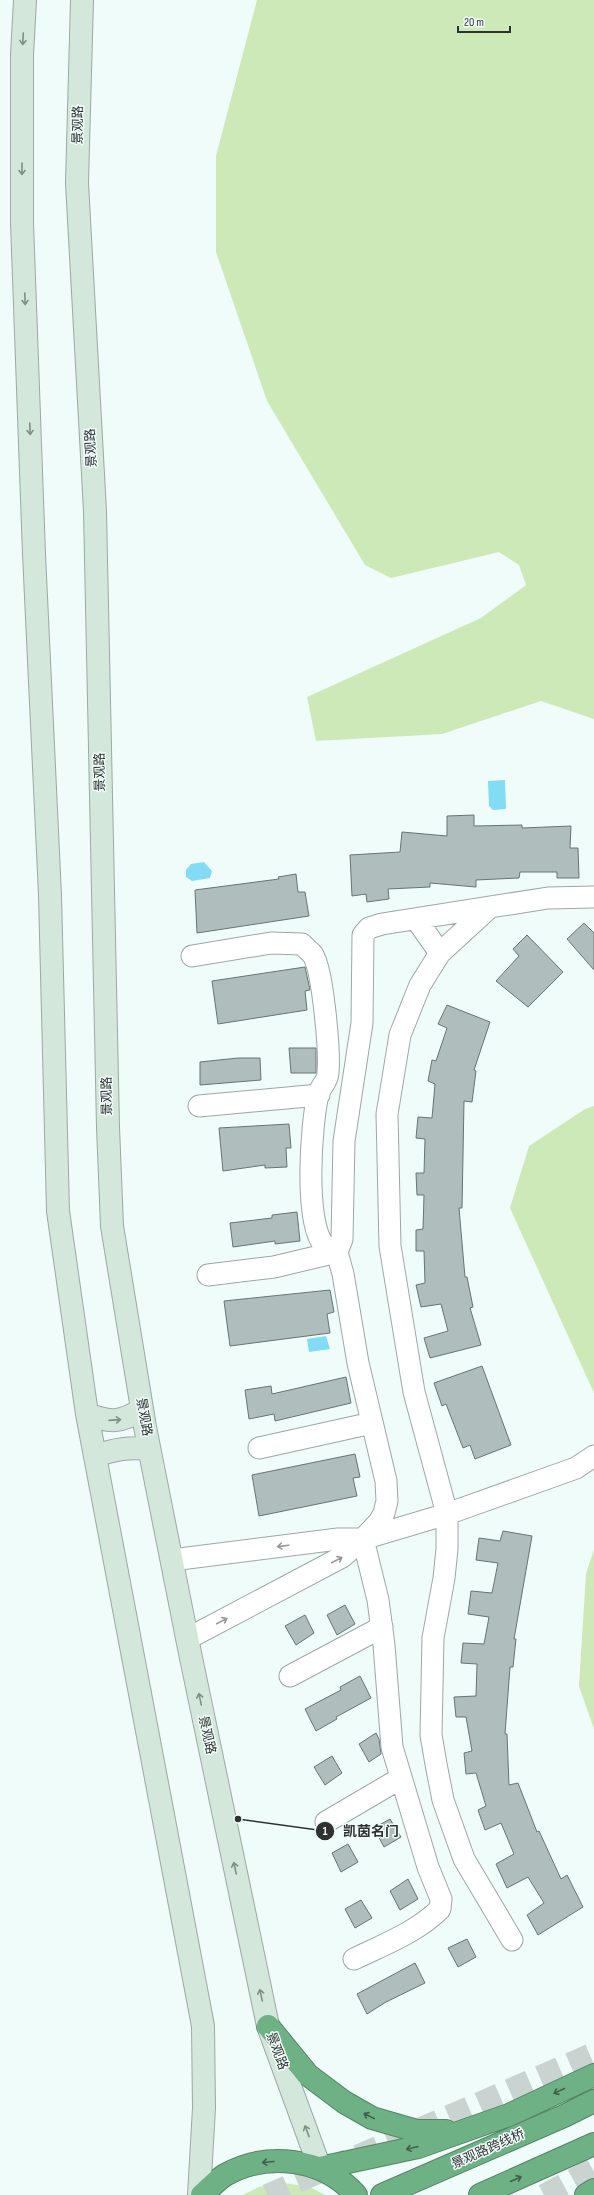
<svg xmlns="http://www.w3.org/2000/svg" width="594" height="2195" viewBox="0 0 594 2195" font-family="'Sofia Sans Condensed','Noto Sans SC',sans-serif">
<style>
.green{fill:#cce9b7}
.water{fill:#83dcf6}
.building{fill:#b0bdbd;stroke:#687474}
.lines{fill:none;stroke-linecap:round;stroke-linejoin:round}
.highway-tunnel{stroke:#c9d4d1;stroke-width:22;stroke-dasharray:22 11;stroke-linecap:butt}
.street-casing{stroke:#9ca8a4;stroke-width:23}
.secondary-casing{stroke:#9ca8a4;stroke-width:24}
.highway-casing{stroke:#578567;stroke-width:24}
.street{stroke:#fff;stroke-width:21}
.secondary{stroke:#d3e8da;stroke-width:22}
.highway{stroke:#6db184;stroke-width:22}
.oneway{stroke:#808e86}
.oneway2{stroke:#969998}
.oneway3{stroke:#445f4f}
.labels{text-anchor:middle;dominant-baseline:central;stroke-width:3;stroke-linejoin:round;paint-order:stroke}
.street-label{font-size:13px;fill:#2e3332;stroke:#f0fcf9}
.leader{fill:none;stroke:#2e3332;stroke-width:1.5}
.callout-dot{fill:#2e3332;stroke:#f0fcf9;stroke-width:1.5}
.mark-label{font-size:12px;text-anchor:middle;font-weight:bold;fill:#fff}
.callout-label{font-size:14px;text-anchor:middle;font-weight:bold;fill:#2e3332;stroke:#f0fcf9;stroke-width:3;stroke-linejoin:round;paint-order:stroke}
</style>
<rect width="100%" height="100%" fill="#f0fcf9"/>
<!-- green -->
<path class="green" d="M257,0H594V719L541,701L442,734L316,741L307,697L481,618L526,585L519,565L499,552L391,578L365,565L267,401L216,252V156Z
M594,1106V1393L510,1208L529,1146L585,1109Z
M594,1549V1729L579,1686L586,1574Z
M284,2183L310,2187L325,2195H243L259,2187Z"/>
<!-- water -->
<path class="water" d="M505,780L506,809L493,810L489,806L488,781Z
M204,862L212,871L210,878L192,881L186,877V870L191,864Z
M326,1336L330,1349L309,1352L307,1339Z"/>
<!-- building -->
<path class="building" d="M474,815V826L522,825V828L571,826L570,848H578L579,878H557V872H520L519,878L476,880V887L430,883V887L388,889L389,899L367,902L366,894L352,896L350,855L400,852L402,832L447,836V816Z
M296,874L298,892H305L309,916L197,933L195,890L279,879L278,877Z
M584,923L594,933V970L567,939Z
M527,935L563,972L528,1007L496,981L519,956L513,949Z
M305,967L310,990L305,991L307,1010L218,1024L212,981Z
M447,1005L490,1022L474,1070L476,1071L472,1102L464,1101L462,1208H459L465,1277H467L473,1307L470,1308L481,1345L430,1358L424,1338L448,1331L441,1304L421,1307L416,1285L425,1283L424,1251H416V1230L423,1229L424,1195H417L416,1173H424L425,1139L416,1138L418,1117L432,1118L435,1084L428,1081L432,1060L436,1061L447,1028L438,1024Z
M289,1048H316V1073H291Z
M238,1058H260L261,1080L200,1085V1062Z
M289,1124L291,1148H286L287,1167L265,1168V1165L223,1171L219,1128Z
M297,1212L300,1241L275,1244V1241L233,1247L230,1223L272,1218V1215Z
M330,1290L334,1312L327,1314L330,1333L230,1346L224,1301Z
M482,1366L511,1445L475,1459L470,1445L463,1448L446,1404L442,1406L434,1383Z
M346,1377L351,1403L275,1421L274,1414L249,1419L245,1390L271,1386L272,1394Z
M355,1454L360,1477L353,1478L357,1496L259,1516L252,1475Z
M503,1531L532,1536L514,1639H516L513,1667H510L505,1734H507L509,1785L518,1783L537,1832L539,1831L561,1879L567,1875L583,1907L538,1935L527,1915L544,1903L528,1877L507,1888L496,1864L514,1854L501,1823L485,1830L478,1810L486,1806L476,1773L466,1774L464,1753L472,1751L466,1717H456L454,1697L476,1696L477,1664L461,1663L463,1643L484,1644L489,1617L468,1614L471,1591L492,1593L498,1563L476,1560L479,1538L500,1541Z
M345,1605L355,1624L337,1635L327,1615Z
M305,1615L314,1633L296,1645L285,1626Z
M360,1676L371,1698L336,1717L337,1719L316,1731L305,1709L341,1690L340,1687Z
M376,1733L379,1739L381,1754L369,1762L359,1744Z
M332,1756L342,1773L325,1785L314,1767Z
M390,1819L401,1837L384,1847L374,1828Z
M348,1844L358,1862L341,1872L332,1853Z
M408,1879L418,1899L400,1910L390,1891Z
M361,1900L372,1918L355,1928L345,1909Z
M467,1939L476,1957L458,1967L448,1948Z
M415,1963L425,1983L386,2002L367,2014L357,1994Z"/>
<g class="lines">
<!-- highway-tunnel -->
<path class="highway-tunnel" d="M267,2195L594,2053
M544,2195L594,2168"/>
<defs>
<path id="street" d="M489,908L440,953L420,985L400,1035L387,1114L390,1246L414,1392L447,1514V1549L444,1578L433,1638L431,1735L436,1764L443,1800L464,1859L512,1940
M416,919L440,953
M192,956L271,943L302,944C305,948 310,951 313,955C323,971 330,1052 328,1073C328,1081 320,1087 318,1095C311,1124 304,1223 324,1245C327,1249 333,1251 337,1252
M199,1106L319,1095
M208,1275L274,1267L337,1252
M259,1448L372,1423
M172,1560L338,1539H363L447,1514L576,1468L594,1456
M187,1639L342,1557L363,1539L379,1522L384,1513L387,1501L386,1481L358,1363L343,1274L337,1252L342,1239L344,1141L362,1023L363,935L369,928L382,924L548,898L594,897
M290,1676L382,1627
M326,1822L401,1778
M354,1959C383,1945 417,1932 440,1909L441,1899L428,1867L392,1747L384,1645L378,1600L363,1539"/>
<path id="secondary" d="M25,0L22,55V223L34,554L50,895L58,1211L87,1414L203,2026L204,2108L199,2195
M82,0L77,183L95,511L108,1127L112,1226L145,1427L190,1653L268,2026L320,2168
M87,1414C110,1423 121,1423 142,1409
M96,1456C115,1449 129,1447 149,1449"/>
<path id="highway" d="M268,2026L308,2075L344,2102L372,2118L417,2131H446
M320,2168L418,2147L509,2115L594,2075
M202,2195C209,2189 217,2180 225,2175C268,2151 323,2158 356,2195
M382,2195L564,2116L594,2101
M480,2195L594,2144
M586,2195L594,2190"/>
</defs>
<!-- street casing -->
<use href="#street" class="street-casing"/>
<!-- secondary casing -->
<use href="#secondary" class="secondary-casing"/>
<!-- highway casing -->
<use href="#highway" class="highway-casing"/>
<!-- street -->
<use href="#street" class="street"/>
<!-- secondary -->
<use href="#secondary" class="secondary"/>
<!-- highway -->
<use href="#highway" class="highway"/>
</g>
<!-- one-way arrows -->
<defs><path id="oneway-shaft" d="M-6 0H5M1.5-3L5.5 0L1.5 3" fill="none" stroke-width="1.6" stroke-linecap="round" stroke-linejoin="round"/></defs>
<g class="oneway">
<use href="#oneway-shaft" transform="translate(23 39) rotate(93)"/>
<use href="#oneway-shaft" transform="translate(22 169) rotate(90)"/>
<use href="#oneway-shaft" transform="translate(25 299) rotate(88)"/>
<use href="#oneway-shaft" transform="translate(30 429) rotate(88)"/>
<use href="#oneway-shaft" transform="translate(115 1420) rotate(-4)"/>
<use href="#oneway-shaft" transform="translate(200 1699) rotate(-102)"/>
<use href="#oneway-shaft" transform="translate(235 1868) rotate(-102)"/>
<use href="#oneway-shaft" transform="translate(261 1995) rotate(-102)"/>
<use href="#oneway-shaft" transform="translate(307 2131) rotate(-110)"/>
</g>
<g class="oneway2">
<use href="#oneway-shaft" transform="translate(283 1546) rotate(173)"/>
<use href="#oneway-shaft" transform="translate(337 1560) rotate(-28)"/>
<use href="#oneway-shaft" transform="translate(222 1621) rotate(-28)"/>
</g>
<g class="oneway3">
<use href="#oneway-shaft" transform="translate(559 2091) rotate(155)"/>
<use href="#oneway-shaft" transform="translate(369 2116) rotate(-154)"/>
<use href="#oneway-shaft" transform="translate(412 2148) rotate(166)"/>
<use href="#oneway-shaft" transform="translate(268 2162) rotate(175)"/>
<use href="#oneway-shaft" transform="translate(516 2179) rotate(-24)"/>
</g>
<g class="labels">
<!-- street labels -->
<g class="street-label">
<text transform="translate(78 125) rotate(-89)">景观路</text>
<text transform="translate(91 448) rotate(-93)">景观路</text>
<text transform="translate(100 772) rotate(-91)">景观路</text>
<text transform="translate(107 1096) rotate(-91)">景观路</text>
<text transform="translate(144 1417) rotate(80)">景观路</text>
<text transform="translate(207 1735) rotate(78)">景观路</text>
<text transform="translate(277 2051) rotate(70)">景观路</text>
<text transform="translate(488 2149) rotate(-24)">景观路跨线桥</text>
</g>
</g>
<!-- callouts -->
<path class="leader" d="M238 1819L325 1831"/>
<g class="callout-dot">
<circle cx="238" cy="1819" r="4"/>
<circle cx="325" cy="1831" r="10"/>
</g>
<g class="mark-label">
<text x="325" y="1835">1</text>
</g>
<g class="callout-label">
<text x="371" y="1836">凯茵名门</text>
</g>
<!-- scale -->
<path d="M458 26v6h52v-6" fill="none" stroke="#2e3332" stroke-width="2"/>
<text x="464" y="26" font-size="12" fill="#2e3332" stroke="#f0fcf9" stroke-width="3" paint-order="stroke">20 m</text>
</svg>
